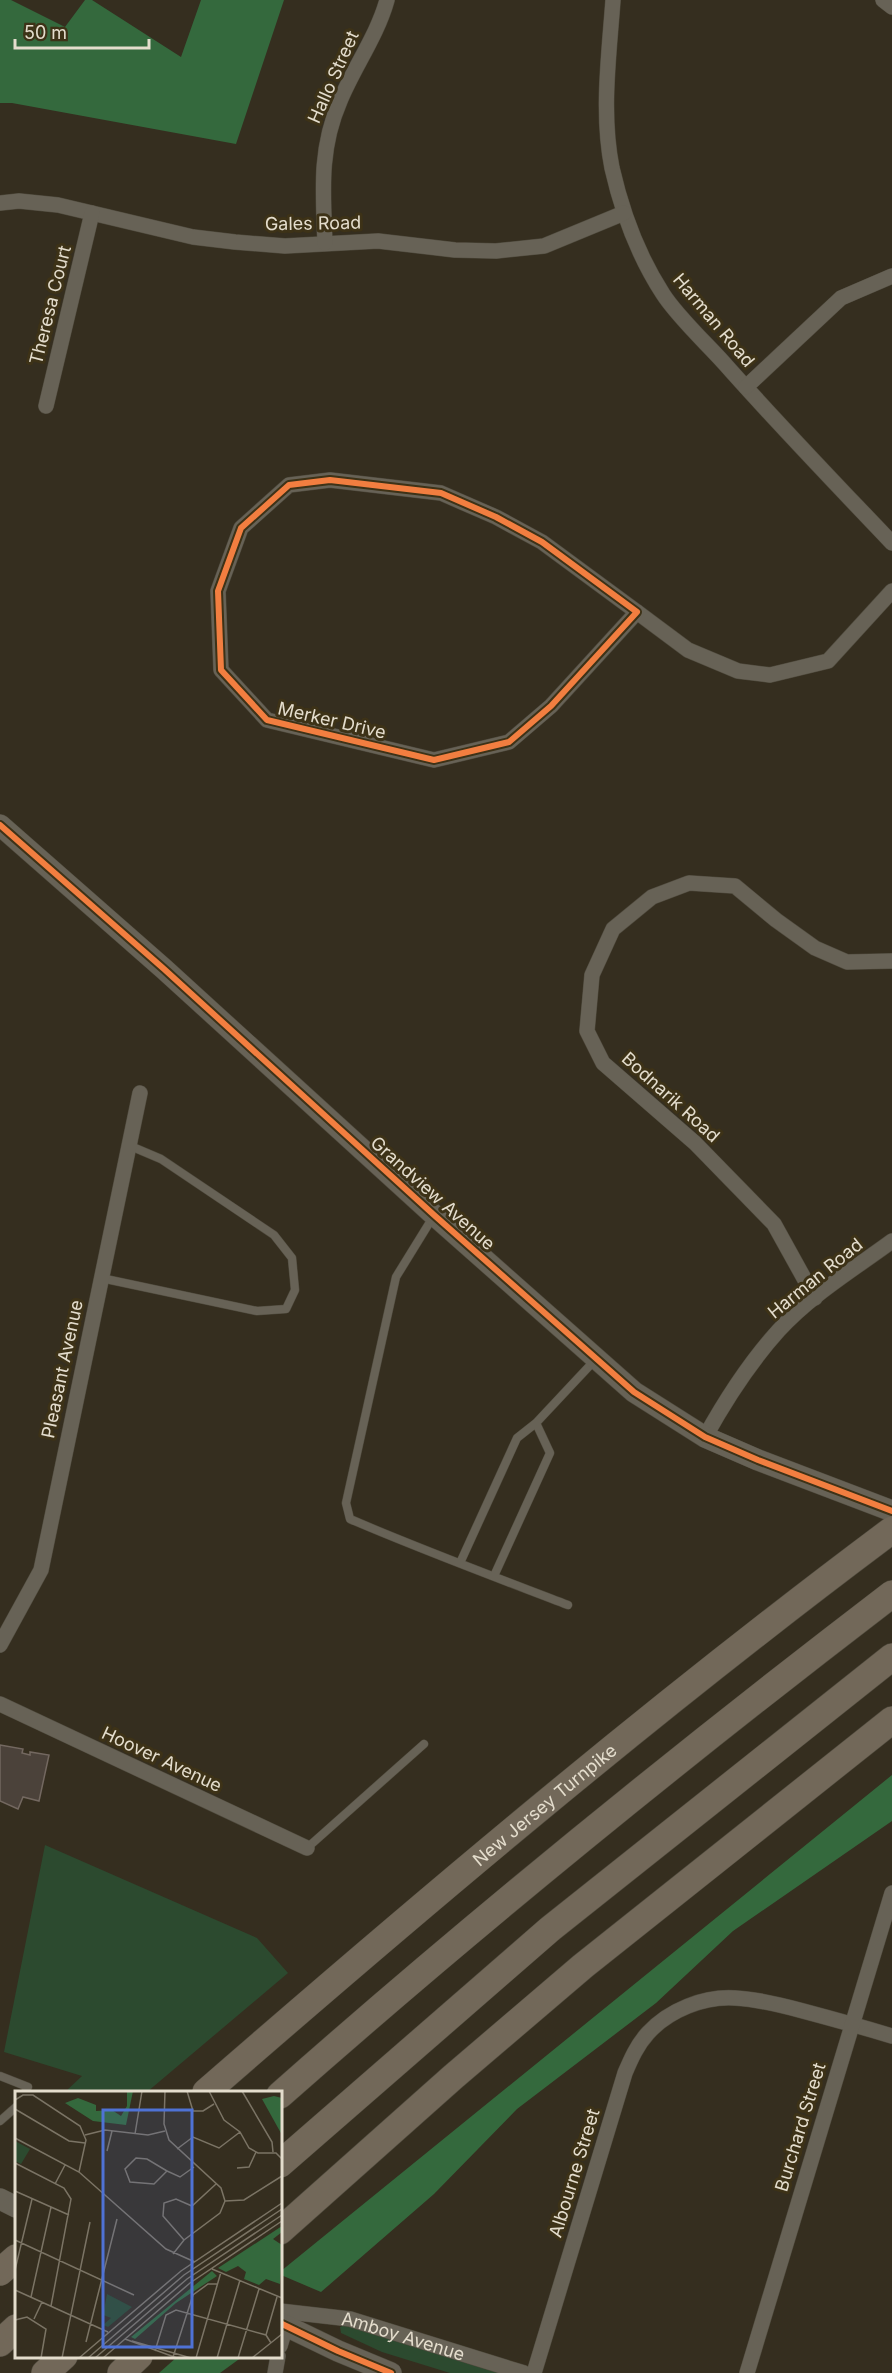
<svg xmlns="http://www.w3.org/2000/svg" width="892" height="2373" viewBox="0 0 892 2373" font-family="Inter,sans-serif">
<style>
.green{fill:#2c4a2f}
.forest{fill:#34693d}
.building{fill:#4b423a;stroke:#736860;stroke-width:1.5}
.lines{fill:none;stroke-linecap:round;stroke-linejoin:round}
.lane-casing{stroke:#4f4a3d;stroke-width:9}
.street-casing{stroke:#4f4a3d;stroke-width:16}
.secondary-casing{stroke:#4f4a3d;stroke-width:22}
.highway-casing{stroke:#4f4a3d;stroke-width:28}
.lane{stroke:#676256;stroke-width:8}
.street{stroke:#676256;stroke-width:15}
.secondary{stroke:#676256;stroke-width:21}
.highway{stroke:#726859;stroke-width:27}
.cycleway-casing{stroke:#3d3217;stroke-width:10}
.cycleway{stroke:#f27e40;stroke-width:6}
.labels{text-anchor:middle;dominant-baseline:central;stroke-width:6;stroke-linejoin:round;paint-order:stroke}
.street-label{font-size:18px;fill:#e4ddcd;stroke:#3d3217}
.inset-road{fill:none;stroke:#7b7465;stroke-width:1.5}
.view{fill:#4f72d5;fill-opacity:0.15;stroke:#4f72d5;stroke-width:3}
.inset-edge{fill:none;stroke:#e4ddcd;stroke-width:3}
</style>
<rect width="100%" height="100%" fill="#352e1f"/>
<!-- green -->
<path class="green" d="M45,1845L257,1938L288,1973L147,2092H65L82,2076L4,2052Z
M345,2325L502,2373H450L382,2352L341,2333L340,2327Z"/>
<!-- forest -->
<path class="forest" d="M0,0H11L65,27L85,0H92L181,57L201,0H284L236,144L12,103H0Z
M892,1775V1821L733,1931L656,2003L517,2109L434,2194L321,2292L281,2275V2271Z
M177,2357L242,2356V2357L220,2373H159Z"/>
<!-- building -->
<path class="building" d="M0,1745L23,1749L22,1753L30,1755V1752L49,1755L39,1801L23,1797L18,1809L0,1801Z"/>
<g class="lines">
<defs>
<path id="lane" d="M433,1217L396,1277L346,1503L350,1519C422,1550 495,1577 568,1605
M101,1278L257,1311L286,1309L295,1290L292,1258L274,1235L161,1159L128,1145
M460,1563L517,1438L536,1423L595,1360
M494,1576L550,1453L536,1423
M307,1848L424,1744
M0,2076L28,2087L25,2092
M0,2121L16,2107"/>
<g id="street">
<path d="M613,0C609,56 601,113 612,168C622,212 639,257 663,294C677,316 706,343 724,363C778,424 835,483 892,543"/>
<path d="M883,0L892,7"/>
<path d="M0,203L19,201L58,205L193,237L235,242L285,246L378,241L455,250L496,251L544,246L624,213"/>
<path d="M325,243C323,192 319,149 340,101C354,67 377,36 387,0"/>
<path d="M746,387L841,298L892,276"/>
<path d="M46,406L92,213"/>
<path d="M330,480L441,493L496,517L542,542L637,612L551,706L509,742L434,760L267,720L221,670L218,591L241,528L289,485Z"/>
<path d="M637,612L688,650L738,671L770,675L828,661L892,591"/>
<path d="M815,1298L774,1224L695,1143L603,1063L587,1031L592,975L613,929L652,897L689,883L735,886L776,920L815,948L847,962L892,961"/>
<path d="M705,1437C726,1399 750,1362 779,1330C811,1295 854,1269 892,1241"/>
<path d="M0,1645L41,1570L140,1093"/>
<path d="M0,1704L307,1848"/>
<path id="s1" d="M280,2311L350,2319L524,2373"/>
<path d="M280,2346L286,2326"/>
<path d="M275,2373L278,2356"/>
<path d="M534,2373L625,2073C631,2059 637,2045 648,2033C669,2010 704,1996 735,1998C758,1999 781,2005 803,2011C833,2019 862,2027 892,2036"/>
<path d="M747,2373L892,1893"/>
</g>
<path id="secondary" d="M0,825L164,969L434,1215L634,1392L705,1437L758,1460L892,1511
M0,2199L16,2207
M280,2323L338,2351L391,2373"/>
<g id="highway">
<path id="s2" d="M206,2092C429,1898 655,1707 892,1530"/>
<path d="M280,2095C478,1920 683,1754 892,1594"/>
<path d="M280,2164L550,1929L892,1657"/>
<path d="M280,2231L453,2077L583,1966L892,1720"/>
<path d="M0,2272L16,2258"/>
<path d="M0,2343L16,2328"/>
<path d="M45,2373L64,2356"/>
<path d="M121,2373L139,2356"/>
</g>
</defs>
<!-- lane casing -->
<use href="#lane" class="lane-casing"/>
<!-- street casing -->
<use href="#street" class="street-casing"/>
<!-- secondary casing -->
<use href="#secondary" class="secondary-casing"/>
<!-- highway casing -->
<use href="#highway" class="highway-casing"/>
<!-- lane -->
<use href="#lane" class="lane"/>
<!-- street -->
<use href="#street" class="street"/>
<!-- secondary -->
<use href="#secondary" class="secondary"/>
<!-- highway -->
<use href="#highway" class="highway"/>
<defs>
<path id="cycleway" d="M330,480L441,493L496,517L542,542L637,612L551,706L509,742L434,760L267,720L221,670L218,591L241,528L289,485Z
M0,825L164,969L434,1215L634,1392L705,1437L758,1460L892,1511
M280,2323L338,2351L391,2373"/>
</defs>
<!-- cycleway casing -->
<use href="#cycleway" class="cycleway-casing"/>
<!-- cycleway -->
<use href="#cycleway" class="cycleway"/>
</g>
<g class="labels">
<!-- street labels -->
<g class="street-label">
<text transform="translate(333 77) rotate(-66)">Hallo Street</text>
<text transform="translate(313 223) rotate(-1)">Gales Road</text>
<text transform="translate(50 305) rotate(-76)">Theresa Court</text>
<text transform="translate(714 320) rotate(50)">Harman Road</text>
<text transform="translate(332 720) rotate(13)">Merker Drive</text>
<text transform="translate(671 1097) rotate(42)">Bodnarik Road</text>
<text transform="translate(433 1193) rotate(42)">Grandview Avenue</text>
<text transform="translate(815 1278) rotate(-39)">Harman Road</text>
<text transform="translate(62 1369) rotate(-78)">Pleasant Avenue</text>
<text transform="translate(162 1759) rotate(25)">Hoover Avenue</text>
<text stroke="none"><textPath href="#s2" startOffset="444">New Jersey Turnpike</textPath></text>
<text transform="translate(800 2127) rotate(-73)">Burchard Street</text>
<text transform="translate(574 2173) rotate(-73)">Albourne Street</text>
<text stroke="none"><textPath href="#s1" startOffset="126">Amboy Avenue</textPath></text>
</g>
</g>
<!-- overview -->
<g transform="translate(15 2091)">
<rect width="267" height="267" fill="#352e1f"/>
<path d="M0,50L15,58L6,73L0,70ZM92,203L117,216L93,236L88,234L96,227L88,224Z" fill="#2c4a2f"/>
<path d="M112,0H118L111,34L78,30L50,12L63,7L81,14V20L97,19L106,25L112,15ZM259,5L267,7V44L247,8ZM267,135V141L258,148L267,154L265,193L251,188L244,194L229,188L231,181L223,175L211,181L203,177ZM197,180L202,185L161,212L120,248L116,246Z" fill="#34693d"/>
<path class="inset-road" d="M150,0L149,33L154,49L206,97L210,110L205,122L169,149L158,163M172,0L178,20H188L199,13M194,0L209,29L225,41L234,57L243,62H261L267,68M227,0L257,51L258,61M0,9L8,4H18L65,35L71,49L64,81M0,18L54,50L70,52M120,43L127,0M70,44L90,39L133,44L150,40M0,47L64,81L151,158L180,171M162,58L178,46L204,57L225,41M92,60L97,40M121,67L132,68L152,80L139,93L115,91L110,78ZM0,72L49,97L56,108L36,215M222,77L234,76L241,61M152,80L165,86L179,76M40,93L50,74M0,100L54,124M210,110L229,109L267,85M0,149L119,204M169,149L148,125L149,112L161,108L177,115L201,93M197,178L267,207M0,179L17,108M0,199L93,241M16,206L36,116M19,228L27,211M0,229L12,226L31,238L26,267M251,244L262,206M110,248L162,267M117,250L176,267M71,251L102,128M140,260L151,224L161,219L251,244L256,252M158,266L178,204L193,193H203M47,267L75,131M64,267L166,180L267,112M73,267L169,184L267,118M80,267L172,188L267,124M88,267L175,192L267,130M181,267L206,181M202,267L225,189M223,267L244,198M237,267L267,243"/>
<path class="view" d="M88,19H177V256H88Z"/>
<rect width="267" height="267" class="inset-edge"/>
</g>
<!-- scale -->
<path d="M15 39v9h134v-9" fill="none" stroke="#e4ddcd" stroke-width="3"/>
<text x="24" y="39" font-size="18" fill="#e4ddcd" stroke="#3d3217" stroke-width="4.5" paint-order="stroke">50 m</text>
</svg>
